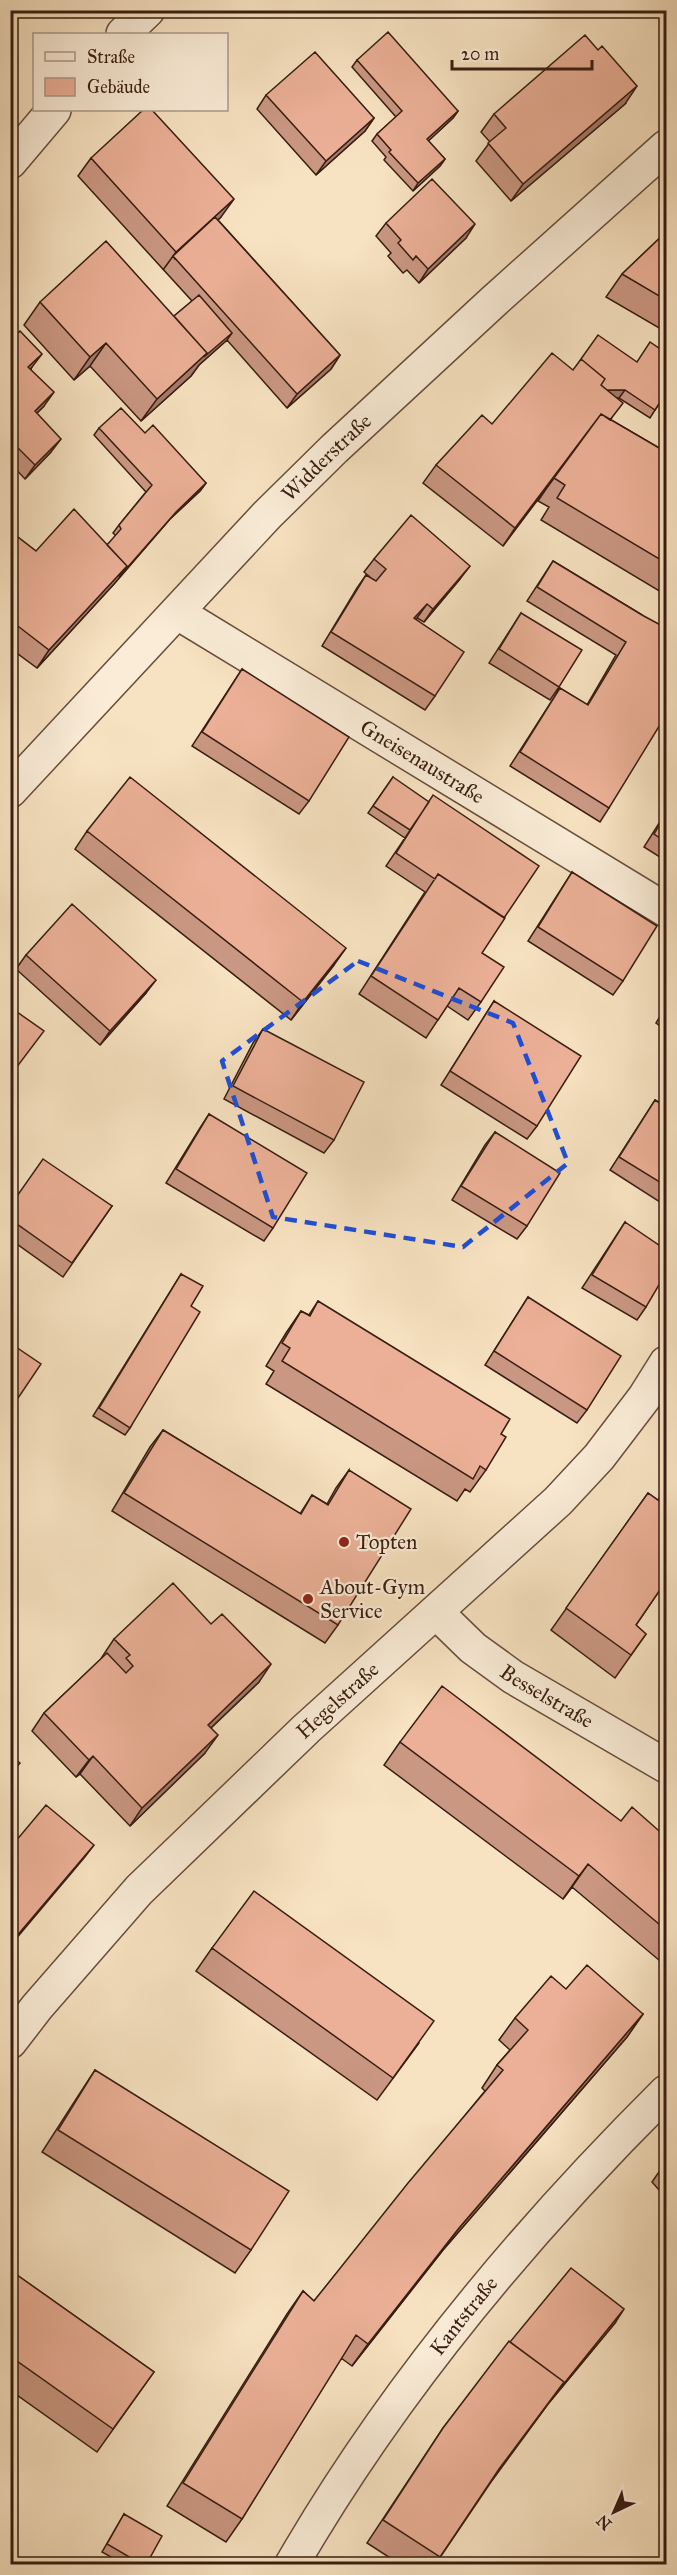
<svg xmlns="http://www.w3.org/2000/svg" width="677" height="2575" viewBox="0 0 677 2575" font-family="'IM FELL Great Primer',serif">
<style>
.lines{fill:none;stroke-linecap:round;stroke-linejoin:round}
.minor-casing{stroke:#684e3d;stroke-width:36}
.tertiary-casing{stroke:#684e3d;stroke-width:36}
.minor{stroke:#faecd7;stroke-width:33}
.tertiary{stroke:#faecd7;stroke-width:33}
.wall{fill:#ca9782;stroke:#381d11;stroke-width:1.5}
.shaded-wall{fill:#a47b6a;stroke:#381d11;stroke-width:1.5}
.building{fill:#ebb097;stroke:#381d11;stroke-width:1.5}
.marked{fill:none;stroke:#1d4ed8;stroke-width:4.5;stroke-dasharray:12 8;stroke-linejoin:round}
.poi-dot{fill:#8f2418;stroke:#faecd7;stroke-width:2}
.labels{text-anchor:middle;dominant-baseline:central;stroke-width:4.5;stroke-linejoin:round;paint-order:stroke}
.street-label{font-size:21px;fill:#381d11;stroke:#faecd7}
.poi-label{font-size:21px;fill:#381d11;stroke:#faecd7;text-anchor:start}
</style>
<rect width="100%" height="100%" fill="#f7e2c1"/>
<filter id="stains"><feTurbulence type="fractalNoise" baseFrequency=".00333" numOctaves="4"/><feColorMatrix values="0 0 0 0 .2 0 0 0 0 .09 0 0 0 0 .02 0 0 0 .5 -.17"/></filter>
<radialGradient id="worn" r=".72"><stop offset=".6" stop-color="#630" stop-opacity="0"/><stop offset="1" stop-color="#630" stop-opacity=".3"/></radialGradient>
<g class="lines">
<defs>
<g id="minor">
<path id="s1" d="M178,613L666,910"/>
<path id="s2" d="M10,791L267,515L334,449L494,301L666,147"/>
<path id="s3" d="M436,1612L473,1648L513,1677L666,1766"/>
<path id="s4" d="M10,2042L37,2007L139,1890L306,1729L558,1501L599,1457L644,1398L666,1363"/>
<path id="s5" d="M292,2564C392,2391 524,2233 666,2092"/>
</g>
<path id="tertiary" d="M123,34L148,10
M10,162L54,110"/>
</defs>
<!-- minor casing -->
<use href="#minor" class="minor-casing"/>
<!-- tertiary casing -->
<use href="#tertiary" class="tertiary-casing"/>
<!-- minor -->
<use href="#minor" class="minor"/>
<!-- tertiary -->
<use href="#tertiary" class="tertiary"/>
</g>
<!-- wall -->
<path class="wall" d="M357,60L458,111L453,118L428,141L445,159L440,166L413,191L384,160L386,157L372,141L377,134L396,117L352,67Z
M266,95L374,118L365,131L316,175L257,109Z
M625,104L511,201L476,161L490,142L481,132L494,114Z
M91,158L221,217L218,220L340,355L331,369L287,408L227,340L199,365L191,376L141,421L90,366L74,380L24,325L40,302L174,316L192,301L78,176Z
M386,223L466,238L419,283L407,270L403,273L388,256L391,253L376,236Z
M666,232V332L606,297L622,274Z
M10,340L32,367L31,369L44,406L37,413L51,452L25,479L10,463Z
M666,341V393L655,410L650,418L619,398H617L611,420L666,452V595L541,520L549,507L538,501L552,480L503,546L423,483L436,465L573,370L637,362L661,350Z
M99,428L145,433L206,483L200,491L170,519L114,584L37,668L10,648V531L36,551L107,545L116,536L113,533L119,525L146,492L94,435Z
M374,559L460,579L424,622L417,618L416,619L435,696L425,710L322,646L357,588L366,575L370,577L364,572Z
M553,561L642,615L609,808L600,822L510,766L560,688L587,705L616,655L527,601Z
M521,613L559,687L550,700L489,663Z
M242,669L309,801L299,814L192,746Z
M393,777L482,953L481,1002L468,1020L447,1006L426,1038L359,994L425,892L386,866L411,829L405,838L368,813Z
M666,812V861L644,847Z
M87,831L334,965L291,1020L75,849Z
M572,872L623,981L613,995L528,941Z
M26,955L146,993L100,1045L16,969Z
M494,1001L537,1126L527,1139L441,1085Z
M666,1006V1030L656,1023Z
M263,1029L334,1140L324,1153L224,1099L253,1043Z
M655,1100L666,1107V1206L610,1170Z
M209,1114L273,1228L264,1241L166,1183L200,1128Z
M495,1132L527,1226L517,1239L452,1200L485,1145Z
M10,1206H112L63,1277L10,1239Z
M625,1222L646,1307L637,1320L582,1288Z
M181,1274L191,1306L130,1428L125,1435L93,1416Z
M528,1297L587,1410L577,1423L485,1365Z
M318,1301L501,1434L486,1470L470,1492L465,1489L457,1501L266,1384L274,1371L266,1366L286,1333L301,1311L309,1315Z
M163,1430L300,1514L312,1495L327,1504L336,1488L349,1470L338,1625L325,1643L112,1511L150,1447Z
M666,1486V1581L636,1625L646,1634L615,1678L551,1630L648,1493L658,1500Z
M114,1639L259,1682L211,1728L205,1753L130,1826L80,1774L76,1777L32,1731L44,1713L103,1657H102Z
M400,1742L666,1837V1966L572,1887L563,1899L384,1765Z
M212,1948L419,2043L377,2100L196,1971Z
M566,1989L643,2014L627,2037L443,2250L352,2366L341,2358L242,2519L226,2542L167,2506L287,2314L303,2291L314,2301L485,2091L482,2088L497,2065L510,2050L499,2040L515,2018Z
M95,2070L251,2250L235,2273L42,2152L80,2093Z
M666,2163V2198L652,2182L661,2169Z
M10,2270L154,2372L97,2452L10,2390Z
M615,2323L548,2404L491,2482L435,2565H401L367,2543L443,2428L510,2342Z
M124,2514L146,2565H125L102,2552Z"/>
<!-- shaded-wall -->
<path class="shaded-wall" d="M637,86L625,104L511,201L523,184Z
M458,111L453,118L422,147L427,139Z
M374,118L365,131L316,175L326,161Z
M445,159L440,166L413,191L418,183Z
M234,199L221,217L175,259L173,256L163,270L176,252Z
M475,224L466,238L419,283L428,269Z
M232,333L227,340L199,365L191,376L141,421L157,399L207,353Z
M106,343L90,366L74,380L90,357Z
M42,354L32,367L19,380L28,367Z
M340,355L331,369L287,408L297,394Z
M598,390H625L619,398L593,397Z
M54,392L44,406L26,424L35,411Z
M598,419L585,437L503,546L515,528Z
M61,439L51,452L25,479L35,465Z
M206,483L200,491L170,519L114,584L37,668L49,650L176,512Z
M470,566L460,579L424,622L433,609Z
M427,604L417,618L405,631L414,618Z
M346,948L334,965L291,1020L303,1002Z
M156,980L146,993L100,1045L110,1031Z
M271,1664L259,1682L195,1743L208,1725Z
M218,1735L205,1753L130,1826L142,1808Z
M93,1756L80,1774L76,1777L89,1760Z
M94,1845L84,1858L10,1946V1944Z
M588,1864L572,1887L563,1899L579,1876Z
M643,2014L627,2037L443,2250L352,2366L368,2344L459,2228Z
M624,2309L615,2323L548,2404L483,2492L564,2382Z"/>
<!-- building -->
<path class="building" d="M388,32L458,111L427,139L445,159L418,183L389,152L391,150L377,134L402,111L357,60Z
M585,35L598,50L602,46L637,86L523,184L488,143L506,128L494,114Z
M315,52L374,118L326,161L266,95Z
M143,110H152L234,199L176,252L91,158Z
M432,179L475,224L428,269L416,256L413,260L398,243L401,240L386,223Z
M215,217L340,355L297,394L173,256Z
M666,232V300L622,274Z
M106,241L207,353L157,399L106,343L90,357L40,302Z
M199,295L232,333L204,357L207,353L174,316Z
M20,331L42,354L28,367L54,392L35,411L61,439L35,465L10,440V340Z
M598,335L637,362L650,342L666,353V393L655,410L625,390H607L601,385L605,379L581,359L576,366Z
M552,353L573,370L581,359L605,379L601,385L623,403L610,420L601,414L515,528L436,465L482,415L492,424Z
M121,408L145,433L153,425L206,483L176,512L119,577L127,566L107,545L121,529L119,525L152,485L99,428Z
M601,414L666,452V563L557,498L565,485L554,478Z
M74,509L127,566L49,650L10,620V531L36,551Z
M411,515L470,566L433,609L427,604L414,618L464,652L435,696L331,632L366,575L376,581L386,569L374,559Z
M553,561L642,615L666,628V715L609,808L520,752L560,688L588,705L626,642L537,587Z
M521,613L582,650L559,687L499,649Z
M242,669L349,737L309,801L202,732Z
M130,777L346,948L303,1002L87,831Z
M393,777L429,802L410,830L373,806Z
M433,795L539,866L504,918L438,874L435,879L396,853Z
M666,814V842L654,834Z
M572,872L657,926L623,981L538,927Z
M438,874L505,918L482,953L504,967L481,1002L459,988L438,1020L371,976Z
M72,904L156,980L110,1031L26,955Z
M494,1001L581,1056L537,1126L450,1071Z
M10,1007L44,1031L10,1076Z
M263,1029L364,1082L334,1140L233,1086Z
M655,1100L666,1107V1186L619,1157Z
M209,1114L307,1173L273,1228L176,1169Z
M495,1132L560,1173L527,1226L461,1186Z
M43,1159L112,1206L72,1263L10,1219V1206Z
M625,1222L666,1250V1273L646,1307L592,1275Z
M181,1274L203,1286L191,1306L200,1312L130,1428L99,1408Z
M528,1297L621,1356L587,1410L494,1351Z
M318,1301L510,1419L501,1434L506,1437L486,1470L480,1466L473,1479L282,1361L290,1348L282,1343L301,1311L310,1316Z
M10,1343L41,1364L10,1410Z
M163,1430L301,1514L312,1495L328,1505L349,1470L411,1509L338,1625L124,1493Z
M666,1487V1500L660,1496Z
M648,1493L666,1506V1581L636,1625L646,1634L631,1655L566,1608Z
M173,1583L211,1624L222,1614L271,1664L208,1725L218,1735L142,1808L93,1756L89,1760L44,1713L107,1653L126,1673L133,1666L126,1658L130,1655L114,1639Z
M442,1686L621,1821L632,1807L666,1837V1930L588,1864L579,1876L400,1742Z
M10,1755L20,1763L10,1774Z
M46,1805L94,1845L10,1944V1848Z
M254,1891L434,2021L393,2078L212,1948Z
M587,1965L643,2014L459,2228L368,2344L356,2335L242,2519L183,2483L303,2291L314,2301L408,2183L503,2070L497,2065L528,2030L515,2018L551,1976L566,1989Z
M95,2070L289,2191L251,2250L58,2130Z
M666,2163V2174L661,2169Z
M571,2268L624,2309L558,2391L564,2382L510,2342Z
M10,2270L154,2372L113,2429L10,2356Z
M509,2341L564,2382L499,2469L440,2557L383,2520L443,2428Z
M124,2514L162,2536L146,2565H143L107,2544Z"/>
<!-- marked area -->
<path class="marked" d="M358,961L513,1023L568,1163L463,1247L273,1217L222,1061Z"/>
<!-- markers -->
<g class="poi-dot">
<circle cx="344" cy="1542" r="6"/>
<circle cx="308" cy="1599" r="6"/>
</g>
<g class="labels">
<!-- street labels -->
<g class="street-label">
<text stroke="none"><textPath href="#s2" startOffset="460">Widderstraße</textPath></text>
<text stroke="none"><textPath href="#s1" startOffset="286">Gneisenaustraße</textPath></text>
<text stroke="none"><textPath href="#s3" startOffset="140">Besselstraße</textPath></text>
<text stroke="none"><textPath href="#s4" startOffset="474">Hegelstraße</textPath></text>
<text stroke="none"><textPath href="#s5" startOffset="302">Kantstraße</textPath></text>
</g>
<!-- poi labels -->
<g class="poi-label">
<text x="356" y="1542">Topten</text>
<text x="320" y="1587">About-Gym<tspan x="320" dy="24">Service</tspan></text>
</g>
</g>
<!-- margin -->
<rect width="677" height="2575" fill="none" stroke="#f7e2c1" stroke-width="36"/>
<rect x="12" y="12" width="653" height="2551" fill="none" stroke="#381d11" stroke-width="3"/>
<rect x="18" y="18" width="641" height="2539" fill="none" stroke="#381d11" stroke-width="1.5"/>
<!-- legend -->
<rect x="33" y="33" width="195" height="78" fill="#faecd7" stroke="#ac9988" stroke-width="1.5"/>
<rect x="45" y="52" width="30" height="9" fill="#faecd7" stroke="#ac9988" stroke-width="1.5"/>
<text x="87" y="63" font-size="18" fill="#381d11">Straße</text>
<rect x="45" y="78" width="30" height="18" fill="#ebb097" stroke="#ac9988" stroke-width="1.5"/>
<text x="87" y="93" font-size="18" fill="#381d11">Gebäude</text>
<!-- north arrow -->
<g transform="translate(614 2512) rotate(224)" stroke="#faecd7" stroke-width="4.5" paint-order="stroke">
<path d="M0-4.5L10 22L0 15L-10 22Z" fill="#381d11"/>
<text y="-9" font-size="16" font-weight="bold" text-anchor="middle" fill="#381d11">N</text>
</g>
<!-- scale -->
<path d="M452 60v9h140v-9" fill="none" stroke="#381d11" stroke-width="3"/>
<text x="461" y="60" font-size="18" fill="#381d11" stroke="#faecd7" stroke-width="4.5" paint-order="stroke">20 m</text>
<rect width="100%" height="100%" filter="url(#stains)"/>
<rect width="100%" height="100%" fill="url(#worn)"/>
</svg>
